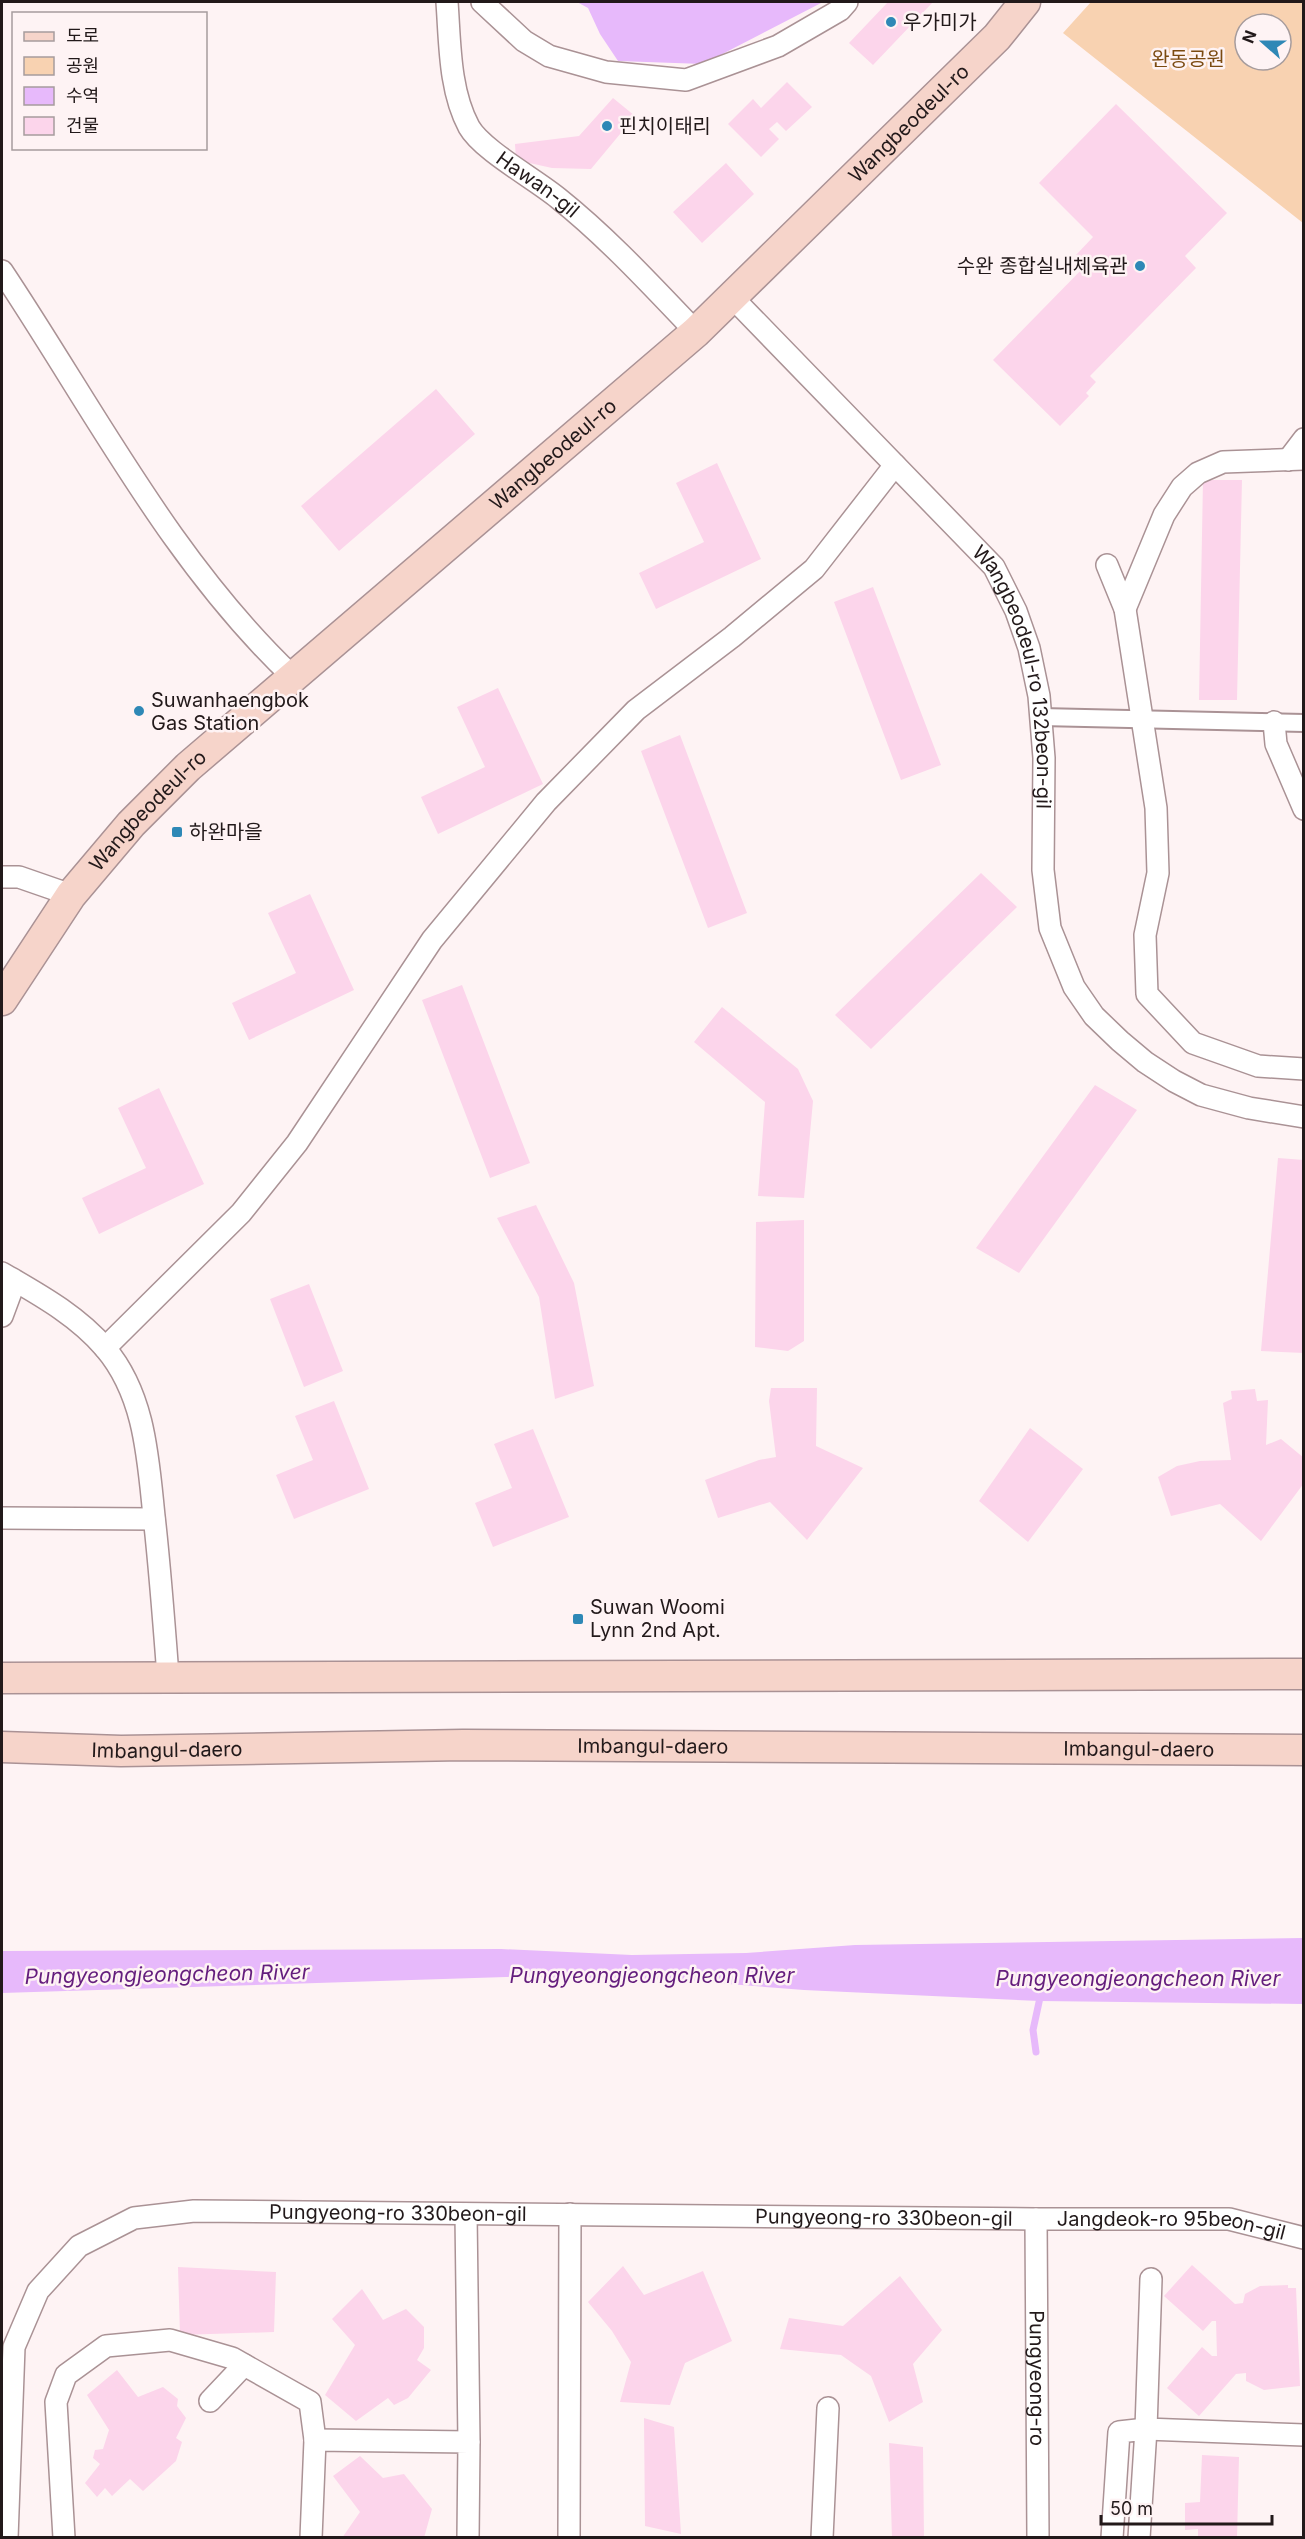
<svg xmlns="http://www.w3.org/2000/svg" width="1305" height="2539" viewBox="0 0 1305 2539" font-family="Inter,'Noto Sans KR',sans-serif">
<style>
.green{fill:#f8d2b1;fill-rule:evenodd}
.water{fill:#e7b9fb}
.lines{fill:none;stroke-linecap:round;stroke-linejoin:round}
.stream{stroke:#e7b9fb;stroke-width:7}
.building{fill:#fcd5eb}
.pedestrian-casing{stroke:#aa9295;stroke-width:20}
.minor-casing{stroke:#aa9295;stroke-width:24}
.secondary-casing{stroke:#aa9295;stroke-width:33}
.pedestrian{stroke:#fff;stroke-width:16}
.minor{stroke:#fff;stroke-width:21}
.secondary{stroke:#f6d4ca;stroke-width:30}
.poi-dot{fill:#2e88b6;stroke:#fef3f4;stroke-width:2}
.labels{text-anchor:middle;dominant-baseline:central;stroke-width:5;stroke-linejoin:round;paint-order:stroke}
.poi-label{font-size:20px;fill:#22191a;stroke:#fef3f4;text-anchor:start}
.park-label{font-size:20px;fill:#7b4a10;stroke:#fef3f4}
.street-label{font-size:20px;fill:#22191a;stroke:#fef3f4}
.water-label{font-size:21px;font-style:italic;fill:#641d7d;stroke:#fef3f4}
</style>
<rect width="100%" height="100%" fill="#fef3f4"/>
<!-- green -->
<path class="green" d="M1091,2H1303V223L1063,33ZM1245,24H1281V60H1245Z"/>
<!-- water -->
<path class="water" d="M577,2H823L703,64L618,61L600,34L588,8Z
M1303,1938V2004L1040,2001L804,1990L678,1980L601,1978L506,1977L2,1993V1951L501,1949L632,1955L746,1953L855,1945Z"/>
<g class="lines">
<!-- stream -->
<path class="stream" d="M1036,2052L1033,2030L1041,1993"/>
</g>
<!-- building -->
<path class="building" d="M888,2H933L873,65L849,43Z
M787,82L812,107L786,131L777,122L769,129L779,139L761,157L728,124L753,99L761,108Z
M613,98L635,116L591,169L552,168L516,160L515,144L579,136Z
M1116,104L1227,213L1185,256L1196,268L1090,376L1096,382L1086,393L1089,396L1060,426L993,360L1086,265L1076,255L1093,237L1039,183Z
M726,163L754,194L702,243L673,212Z
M436,389L475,434L339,551L301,506Z
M717,463L761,559L656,609L639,573L704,542L676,483Z
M1203,480H1242L1237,700H1199Z
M873,587L941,765L901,780L834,602Z
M498,688L543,784L438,834L421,797L485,767L457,707Z
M680,735L747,913L708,928L641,751Z
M981,873L1017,907L871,1049L835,1015Z
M310,894L354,990L249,1040L232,1003L296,973L268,913Z
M462,985L530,1163L490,1178L422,1000Z
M722,1007L798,1069L813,1101L804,1198L758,1196L765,1102L694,1042Z
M1095,1085L1137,1110L1019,1273L976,1248Z
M159,1088L204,1184L99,1234L82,1198L146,1168L118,1108Z
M1278,1158L1304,1160V1353L1261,1351Z
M536,1205L574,1283L594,1386L555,1399L539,1297L497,1218Z
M804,1220V1341L788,1351L755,1347L756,1222Z
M309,1284L343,1371L304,1387L270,1299Z
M771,1388H817L816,1446L863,1468L807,1540L770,1502L718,1518L705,1480L759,1460L776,1457L769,1401Z
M1255,1389L1257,1401L1268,1400L1266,1445L1281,1439L1304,1458V1483L1261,1541L1220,1504L1171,1516L1158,1477L1177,1466L1200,1461L1231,1460L1223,1403L1232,1399L1231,1391Z
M334,1401L369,1489L294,1519L276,1475L313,1460L295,1416Z
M1030,1428L1083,1469L1028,1542L979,1501Z
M533,1429L569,1517L493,1547L475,1503L512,1488L494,1444Z
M1192,2265L1235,2304L1243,2303L1245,2294L1260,2286L1288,2285V2288H1296L1300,2386L1264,2390L1246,2381V2373L1236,2374L1199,2416L1167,2388L1202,2347L1212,2356H1217L1216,2321H1212L1203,2331L1164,2296Z
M623,2266L644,2295L703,2271L732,2341L685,2363L670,2405L620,2402L631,2362L612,2331L588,2302Z
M178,2267L276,2272L274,2332L180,2335Z
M900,2276L942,2330L913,2364L923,2402L889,2422L871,2376L841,2355L780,2349L789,2318L843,2326Z
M362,2289L383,2320L406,2309L424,2327V2348L417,2360L431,2370L408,2398L394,2405L388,2398L356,2421L325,2395L355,2345L332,2319Z
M117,2370L138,2397L163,2387L178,2399L177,2406L186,2418L176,2438L182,2442L176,2461L143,2491L130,2479L112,2496L105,2488L97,2497L85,2483L100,2464L93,2458L95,2450L103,2449L109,2430L87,2395Z
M644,2418L674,2427L681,2534L645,2526Z
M889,2443L923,2447L924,2538H892Z
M1202,2455L1239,2457L1237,2538H1198V2529L1185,2530V2503L1200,2502Z
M360,2456L383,2478L404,2474L432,2509L424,2538H342L360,2512L333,2476Z"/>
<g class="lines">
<defs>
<path id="pedestrian" d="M1041,717L1304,723"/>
<g id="minor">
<path id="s1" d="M447,2C450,42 449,90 469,127C482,150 535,179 558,198C608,238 651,285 696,332"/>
<path d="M482,2L524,41L549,56L606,72L686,80L778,46L840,10L847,2"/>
<path d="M2,271C94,409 171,561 292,676"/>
<path id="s2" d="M731,296L994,567L1016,611L1029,648L1039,696L1044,758L1043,870L1050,928L1074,987L1094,1016L1120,1041L1145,1062L1174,1081L1201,1095L1249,1108L1304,1117"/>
<path d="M1288,460L1304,439"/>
<path d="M1107,565L1125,609L1156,808L1158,873L1145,935L1147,994L1193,1043L1258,1066L1304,1069"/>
<path d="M1125,609L1164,515L1182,487L1198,473L1223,462L1304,459"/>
<path d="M1274,722L1276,744L1304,809"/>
<path d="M2,877H19L71,895"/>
<path d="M2,1273C38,1294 77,1315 105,1348C145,1395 148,1458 154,1516C160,1569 164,1623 168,1676"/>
<path d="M2,1316L15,1281"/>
<path d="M105,1348L241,1213L297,1143L432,940L546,802L636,710L732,637L814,569L895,465"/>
<path d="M2,1518L154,1519"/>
<path d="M466,2214L469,2442"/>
<path id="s3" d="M1036,2219L1038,2538"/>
<path d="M1151,2279L1146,2429L1304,2435"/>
<path d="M210,2401L244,2365"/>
<path id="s4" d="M7,2538L14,2347L38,2291L79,2246L134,2218L194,2211L1036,2219H1229L1304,2238"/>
<path d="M64,2538L56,2402L66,2375L106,2346L170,2340L232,2358L310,2402L315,2440"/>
<path d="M311,2538L315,2440L469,2442L468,2538"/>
<path d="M569,2538L570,2214"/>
<path d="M822,2538L828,2408"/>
<path d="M1112,2538L1119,2432L1146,2429L1139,2538"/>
</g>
<g id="secondary">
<path id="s5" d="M2,1000L71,895L131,824L188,767L696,332L997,37L1025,2"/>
<path d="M2,1678L1304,1674"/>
<path id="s6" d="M2,1747L121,1751L463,1745L1304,1750"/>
</g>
</defs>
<!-- pedestrian casing -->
<use href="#pedestrian" class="pedestrian-casing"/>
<!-- minor casing -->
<use href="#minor" class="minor-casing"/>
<!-- secondary casing -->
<use href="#secondary" class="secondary-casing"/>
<!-- pedestrian -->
<use href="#pedestrian" class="pedestrian"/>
<!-- minor -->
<use href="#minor" class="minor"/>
<!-- secondary -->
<use href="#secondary" class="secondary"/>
</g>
<!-- markers -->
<g class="poi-dot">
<circle cx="891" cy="22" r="6"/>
<circle cx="607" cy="126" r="6"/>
<circle cx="1140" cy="266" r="6"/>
<circle cx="139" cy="711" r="6"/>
<rect x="171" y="826" width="12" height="12" rx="3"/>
<rect x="572" y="1613" width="12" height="12" rx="3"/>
</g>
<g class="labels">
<!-- poi labels -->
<g class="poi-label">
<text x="903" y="22">우가미가</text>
<text x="619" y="126">핀치이태리</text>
<text x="1128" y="266" text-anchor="end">수완 종합실내체육관</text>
<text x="151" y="700">Suwanhaengbok<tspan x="151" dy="23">Gas Station</tspan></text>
<text x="189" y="832">하완마을</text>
<text x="590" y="1607">Suwan Woomi<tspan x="590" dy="23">Lynn 2nd Apt.</tspan></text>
</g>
<!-- park labels -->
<g class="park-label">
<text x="1188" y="59">완동공원</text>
</g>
<!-- street labels -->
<g class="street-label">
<text stroke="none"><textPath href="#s5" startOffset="1266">Wangbeodeul-ro</textPath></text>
<text stroke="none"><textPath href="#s1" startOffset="218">Hawan-gil</textPath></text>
<text stroke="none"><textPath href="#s5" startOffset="780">Wangbeodeul-ro</textPath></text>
<text stroke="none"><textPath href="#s2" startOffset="490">Wangbeodeul-ro 132beon-gil</textPath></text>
<text stroke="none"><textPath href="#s5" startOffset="240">Wangbeodeul-ro</textPath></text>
<text stroke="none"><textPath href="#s6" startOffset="651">Imbangul-daero</textPath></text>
<text stroke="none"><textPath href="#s6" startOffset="165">Imbangul-daero</textPath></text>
<text stroke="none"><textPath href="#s6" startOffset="1137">Imbangul-daero</textPath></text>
<text stroke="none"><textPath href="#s4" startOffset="639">Pungyeong-ro 330beon-gil</textPath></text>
<text stroke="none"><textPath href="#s4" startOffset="1125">Pungyeong-ro 330beon-gil</textPath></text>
<text stroke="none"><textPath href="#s4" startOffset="1413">Jangdeok-ro 95beon-gil</textPath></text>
<text stroke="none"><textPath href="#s3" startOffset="159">Pungyeong-ro</textPath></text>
</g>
<!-- water labels -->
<g class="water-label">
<text transform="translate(167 1974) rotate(-1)">Pungyeongjeongcheon River</text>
<text x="652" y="1975">Pungyeongjeongcheon River</text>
<text x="1138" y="1978">Pungyeongjeongcheon River</text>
</g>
</g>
<!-- border -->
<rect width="1305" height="2539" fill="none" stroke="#22191a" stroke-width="6"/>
<!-- legend -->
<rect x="12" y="12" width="195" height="138" fill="#fef3f4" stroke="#a69c9d" stroke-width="1.5"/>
<rect x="24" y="32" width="30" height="9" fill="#f6d4ca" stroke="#a69c9d" stroke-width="1.5"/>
<text x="66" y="42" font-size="18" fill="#22191a">도로</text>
<rect x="24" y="57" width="30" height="18" fill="#f8d2b1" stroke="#a69c9d" stroke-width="1.5"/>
<text x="66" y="72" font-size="18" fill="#22191a">공원</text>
<rect x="24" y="87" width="30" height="18" fill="#e7b9fb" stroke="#a69c9d" stroke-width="1.5"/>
<text x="66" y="102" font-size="18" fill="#22191a">수역</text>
<rect x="24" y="117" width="30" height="18" fill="#fcd5eb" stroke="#a69c9d" stroke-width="1.5"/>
<text x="66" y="132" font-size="18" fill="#22191a">건물</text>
<!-- north arrow -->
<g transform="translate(1263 42) rotate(291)"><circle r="28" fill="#fef3f4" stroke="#a69c9d" stroke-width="1.5"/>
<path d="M0-4.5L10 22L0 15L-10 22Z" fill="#2e88b6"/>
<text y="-9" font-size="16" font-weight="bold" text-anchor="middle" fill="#22191a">N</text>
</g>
<!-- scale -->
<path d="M1101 2515v9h171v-9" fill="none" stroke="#22191a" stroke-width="3"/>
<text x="1110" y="2515" font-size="18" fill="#22191a" stroke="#fef3f4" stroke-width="4.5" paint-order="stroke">50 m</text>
</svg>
